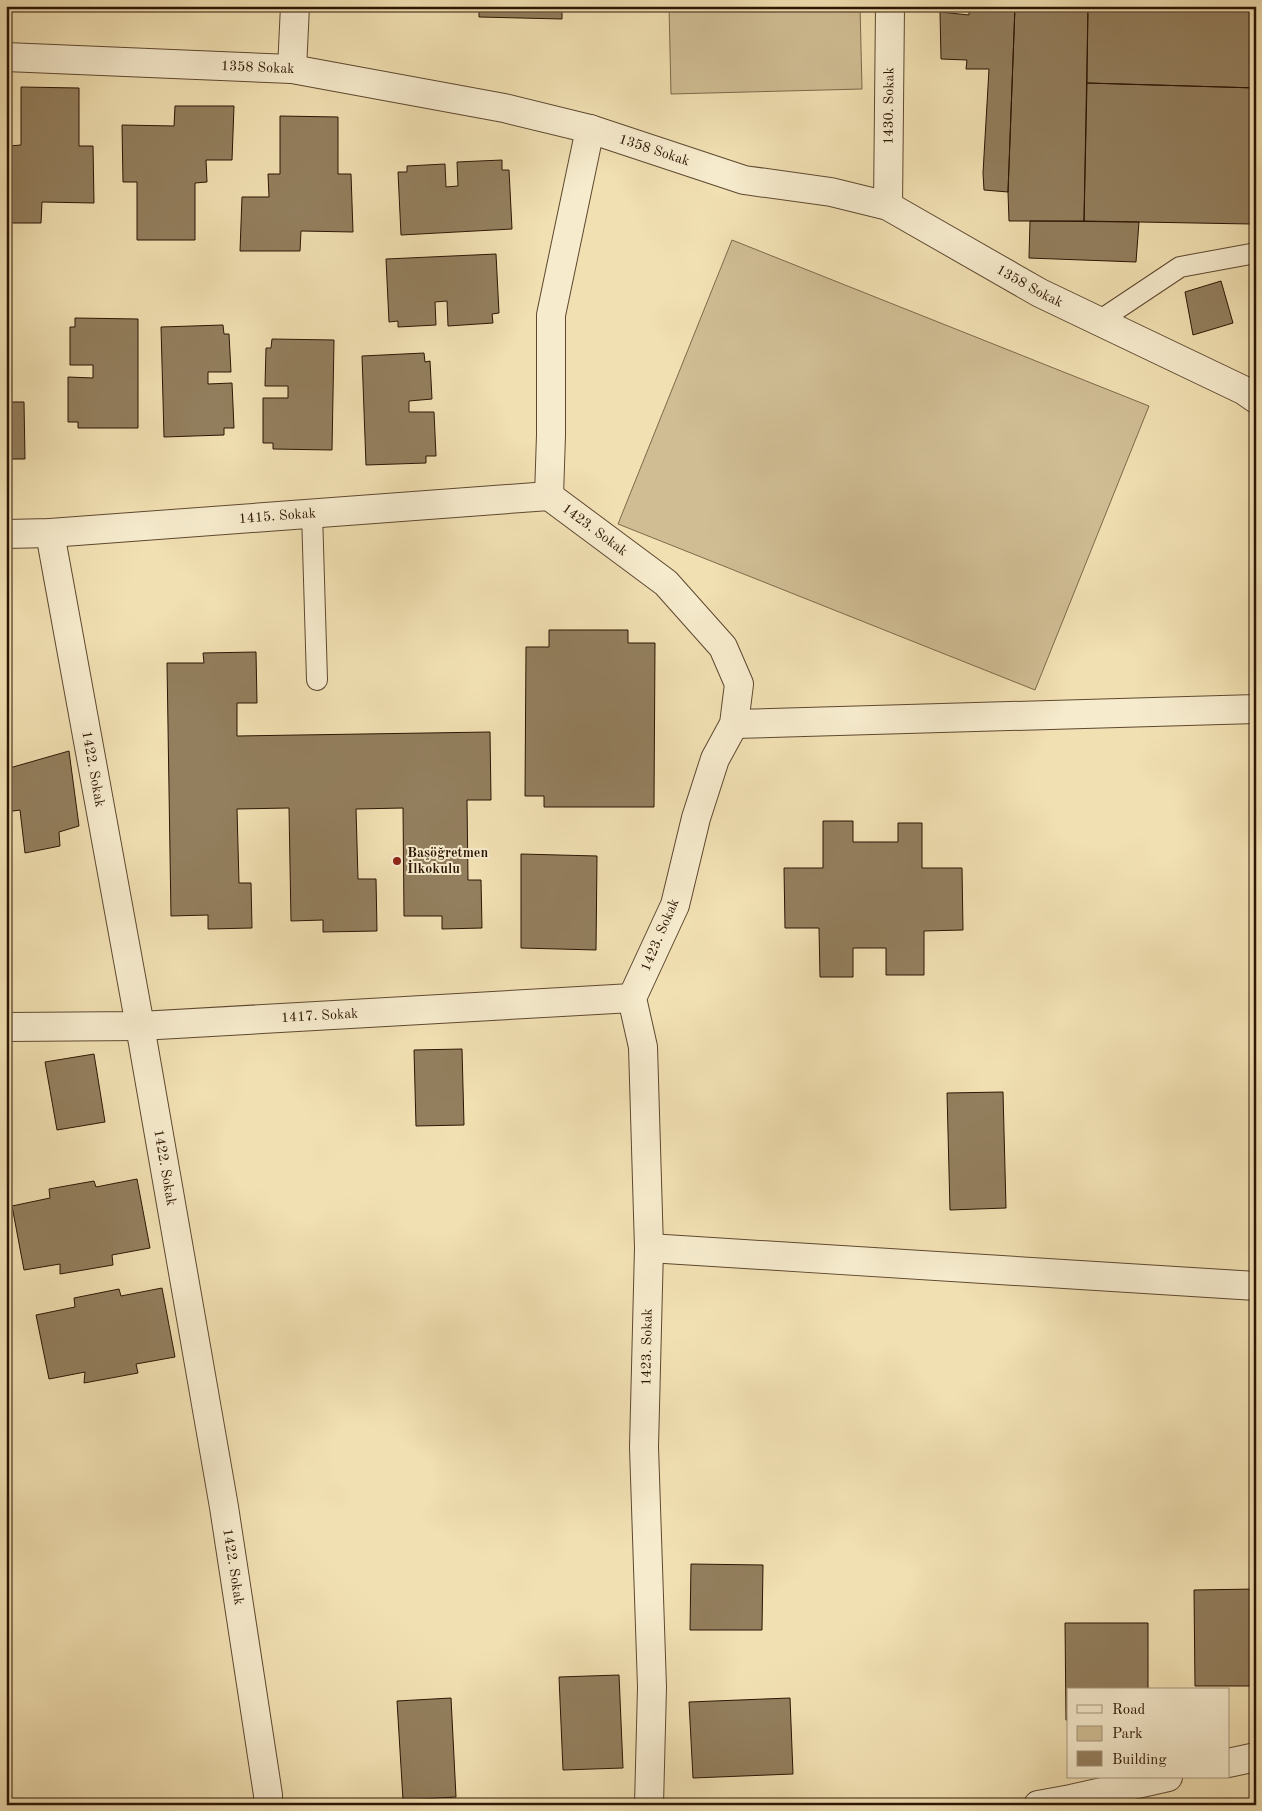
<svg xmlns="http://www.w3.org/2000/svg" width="1262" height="1811" viewBox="0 0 1262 1811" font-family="'Old Standard TT',serif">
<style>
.green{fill:#d0bd94;stroke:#7e694c}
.building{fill:#937f5e;stroke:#2d1504}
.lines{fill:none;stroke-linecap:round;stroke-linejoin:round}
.lane-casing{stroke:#5e4830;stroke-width:22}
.street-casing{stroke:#5e4830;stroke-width:30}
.lane{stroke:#f6ebcd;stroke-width:20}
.street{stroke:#f6ebcd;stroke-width:28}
.poi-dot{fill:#8f2418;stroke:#f6ebcd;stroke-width:2}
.labels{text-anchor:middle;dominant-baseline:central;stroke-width:4;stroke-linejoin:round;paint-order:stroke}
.street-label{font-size:14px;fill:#2d1504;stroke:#f6ebcd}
.poi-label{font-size:14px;font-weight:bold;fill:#2d1504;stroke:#f6ebcd;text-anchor:start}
</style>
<rect width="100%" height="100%" fill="#f1e0b2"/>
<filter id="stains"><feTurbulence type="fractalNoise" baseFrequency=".004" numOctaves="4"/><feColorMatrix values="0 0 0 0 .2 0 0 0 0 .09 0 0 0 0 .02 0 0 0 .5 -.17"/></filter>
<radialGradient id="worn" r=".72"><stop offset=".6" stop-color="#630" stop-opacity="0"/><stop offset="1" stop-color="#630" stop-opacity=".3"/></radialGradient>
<!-- green -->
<path class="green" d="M669,6H860L862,89L671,94Z
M732,240L1149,406L1035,690L618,524Z"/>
<!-- building -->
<path class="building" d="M479,6H562V19L479,17Z
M969,6H1015L1008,192L984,190L983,173L989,69H966L967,60L941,59L940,12L969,15Z
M1015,6H1088L1084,221H1009L1008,192Z
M1088,6H1166L1256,9V88L1087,83Z
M1166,6H1256V9Z
M1087,83L1256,88L1251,224L1084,221Z
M21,87L79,88V146H93L94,203L42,202L41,223H6V168H10L9,146L21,145Z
M175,106H234L232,160H206L207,182L195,183V240H137V182H123L122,125L174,126Z
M1256,113V214H1252Z
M280,116L338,117V174H351L353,232L301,231L300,251H240L242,197H269L268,174H280Z
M502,160V170H509L512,229L401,235L398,172H407V166L445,164L446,187L458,186L457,162Z
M1030,221L1139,222L1136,262L1029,258Z
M496,254L499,313L492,314L493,323L448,326L447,301L435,302L436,325L398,327V321L389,322L386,259Z
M1221,281L1233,323L1193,335L1185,292Z
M75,318L138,319V428H78V422H68V377L93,378V365H70V327H75Z
M223,325L224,334H229L231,372H208V384L232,383L234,428H224V435L164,437L161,327Z
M272,339L334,340L332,450L273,449V443H263V398H288V386H265L266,348H271Z
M424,353L425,362L430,361L432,399L409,401V412H434L436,456H426V463L366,465L362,356Z
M6,402H24L25,459H6Z
M549,630H628V643H655L654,807H544V796H525L526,647H549Z
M256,652L257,703H237V736L490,732L491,800H467L468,880H481L482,928L442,929V916H404L403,808L356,809L358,879H376L377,931L323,932V920L291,921L289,808L237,809L239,883H251L252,928L208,929V915L171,916L167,663H204L203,653Z
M69,751L79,826L59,832L60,846L25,853L20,810L6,812V792L10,791L6,769Z
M823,821H853V842H898V823H922V868H962L963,930L924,931V975H886V948H853V977H820L819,928H785L784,868H823Z
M521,854L597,856L596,950L521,948Z
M462,1049L464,1125L416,1126L414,1050Z
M94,1054L105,1122L57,1130L45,1062Z
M1003,1092L1006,1208L950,1210L947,1093Z
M137,1179L150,1248L112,1255L113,1265L60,1274V1264L24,1270L12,1206L50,1198L49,1189L94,1181L96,1187Z
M162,1288L175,1357L136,1364L138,1373L84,1383L85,1372L49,1379L36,1315L75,1307L74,1298L119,1289L121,1296Z
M691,1564L763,1565L762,1630H690Z
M1256,1589V1686H1195L1194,1590Z
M1065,1623H1148V1690H1068V1720H1066Z
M619,1675L623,1768L563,1770L559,1677Z
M451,1698L456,1797L403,1800L397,1701Z
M790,1698L793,1774L693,1778L689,1702Z"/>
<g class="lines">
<defs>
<path id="lane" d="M1099,321L1180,267L1256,253
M312,513L317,680"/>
<g id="street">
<path id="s1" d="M6,57L292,69L504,108L590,129L744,180L831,192L888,206L1040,293L1243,390L1256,399"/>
<path d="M292,69L295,6"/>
<path id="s2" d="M590,129L551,315V435L549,496L666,583L723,647L739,684L734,724L715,759L696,818L675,905L632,998L643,1047L649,1248L644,1447L652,1687L649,1805"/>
<path id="s3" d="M888,206L890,6"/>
<path id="s4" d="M50,533L140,1026L224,1507L268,1795V1805"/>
<path id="s5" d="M6,534L50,533L549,496"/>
<path d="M734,724L1256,709"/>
<path id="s6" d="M6,1027L140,1026L632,998"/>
<path d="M649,1248L1256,1286"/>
<path d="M1228,1763L1256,1757"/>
<path d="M1038,1805L1071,1799L1168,1777"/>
</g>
</defs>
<!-- lane casing -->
<use href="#lane" class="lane-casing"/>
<!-- street casing -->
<use href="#street" class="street-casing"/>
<!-- lane -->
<use href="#lane" class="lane"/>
<!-- street -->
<use href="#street" class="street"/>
</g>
<!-- markers -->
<circle class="poi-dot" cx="397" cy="861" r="5"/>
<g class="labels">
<!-- street labels -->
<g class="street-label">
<text stroke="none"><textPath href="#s1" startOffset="252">1358 Sokak</textPath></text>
<text stroke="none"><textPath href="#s3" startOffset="100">1430. Sokak</textPath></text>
<text stroke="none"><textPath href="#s1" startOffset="658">1358 Sokak</textPath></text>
<text stroke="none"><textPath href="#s1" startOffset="1062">1358 Sokak</textPath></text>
<text stroke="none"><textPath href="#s5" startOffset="272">1415. Sokak</textPath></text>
<text stroke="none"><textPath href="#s2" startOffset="428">1423. Sokak</textPath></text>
<text stroke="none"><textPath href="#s4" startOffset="240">1422. Sokak</textPath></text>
<text transform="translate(660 935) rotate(-67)">1423. Sokak</text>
<text stroke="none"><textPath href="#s6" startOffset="314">1417. Sokak</textPath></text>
<text stroke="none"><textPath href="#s4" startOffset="645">1422. Sokak</textPath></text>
<text transform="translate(647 1347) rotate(-89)">1423. Sokak</text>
<text stroke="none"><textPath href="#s4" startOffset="1050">1422. Sokak</textPath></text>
</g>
<!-- poi labels -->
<g class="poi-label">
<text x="407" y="853">Başöğretmen<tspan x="407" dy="16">İlkokulu</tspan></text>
</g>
</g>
<!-- margin -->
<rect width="1262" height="1811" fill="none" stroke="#f1e0b2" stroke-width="25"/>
<rect x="8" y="8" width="1247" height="1796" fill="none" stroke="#2d1504" stroke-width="2.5"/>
<rect x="12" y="12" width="1237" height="1786" fill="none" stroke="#2d1504"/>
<!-- legend -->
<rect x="1067" y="1688" width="162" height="90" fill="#f6ebcd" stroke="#a6957d"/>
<rect x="1077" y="1705" width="25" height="8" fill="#f6ebcd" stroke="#a6957d"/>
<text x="1112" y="1714" font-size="15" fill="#2d1504">Road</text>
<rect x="1077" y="1726" width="25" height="15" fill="#d0bd94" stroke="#a6957d"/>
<text x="1112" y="1738" font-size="15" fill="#2d1504">Park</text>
<rect x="1077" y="1751" width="25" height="15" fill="#937f5e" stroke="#a6957d"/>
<text x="1112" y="1764" font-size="15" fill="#2d1504">Building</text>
<rect width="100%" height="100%" filter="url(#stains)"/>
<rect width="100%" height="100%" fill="url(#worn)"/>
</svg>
